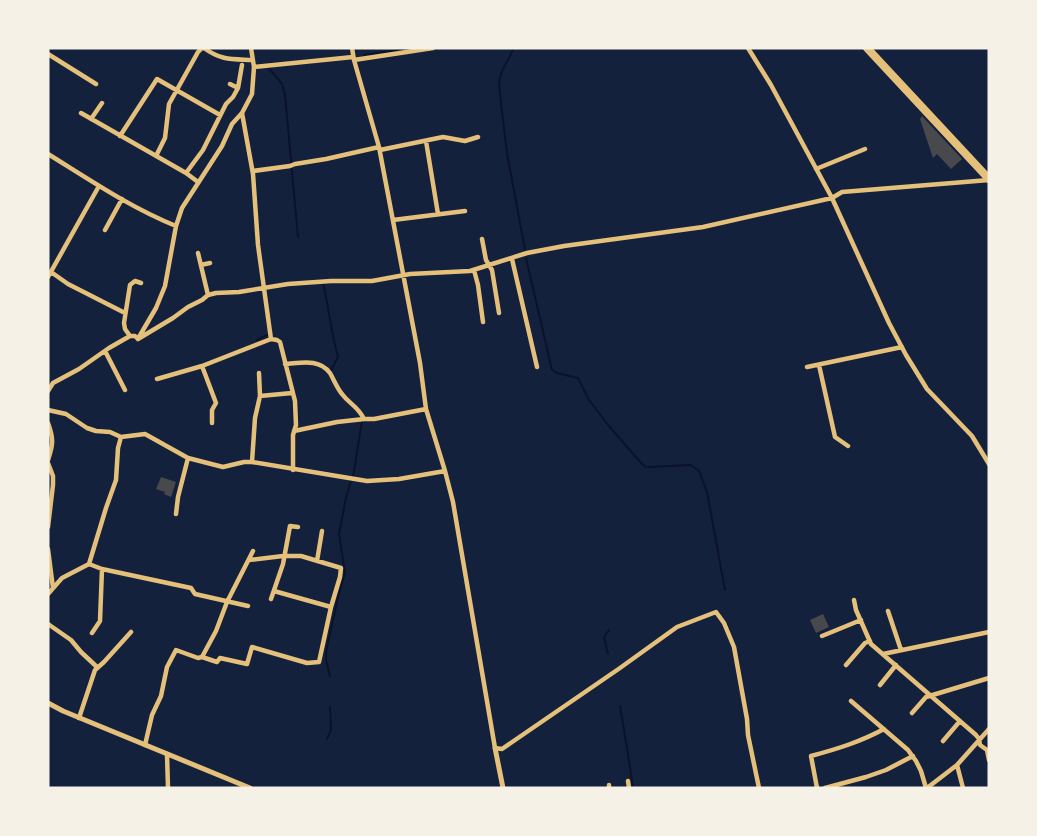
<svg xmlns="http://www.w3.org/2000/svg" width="1037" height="836" viewBox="0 0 1037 836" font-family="'Playfair Display',serif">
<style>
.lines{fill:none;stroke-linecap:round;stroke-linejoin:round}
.stream{stroke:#0b132b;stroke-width:2}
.building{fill:#48494c}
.minor{stroke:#e5c07b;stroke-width:4.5}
.tertiary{stroke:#e5c07b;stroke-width:5}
.trunk{stroke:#e5c07b;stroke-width:8}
</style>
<rect width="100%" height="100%" fill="#14213d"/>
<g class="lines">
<!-- stream -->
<path class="stream" d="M514,48L502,71L499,82L500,95L507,153L525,250
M364,55L410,48
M268,67L282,84L285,95L298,237
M526,258L552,370L557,373L578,378L589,400L608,425L642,464L646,467H650L691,465L699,471L707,492L725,590
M323,283C329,308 331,333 338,357L330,372
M257,340L267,335
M353,477L362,421
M608,654L604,637L609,630
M330,676L326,660V652L338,597L345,573L339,534L346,498L351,480
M620,706L628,754L633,788
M327,739L331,730L330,707"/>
</g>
<!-- building -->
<path class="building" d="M922,116L962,159L951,169L937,154L933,158L920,119Z
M161,477L176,482L171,497L164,494L165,492L156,489Z
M823,614L829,627L816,633L810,620Z"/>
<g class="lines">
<!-- minor -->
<path class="minor" d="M204,48C222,61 232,59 253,60
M352,48L354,60L379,147L420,363L426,409L445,471L453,502L495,748L502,749L620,668L677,627L716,612L724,623L734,647L747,719L748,735L759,788
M748,48L771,85L832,198L889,323L906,355L927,389L972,436L989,464
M48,54L96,84
M354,60L433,48
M254,67L353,57
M230,84L238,88
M81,113L186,173L198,182
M91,119L102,103
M120,136L157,79L220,115
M426,141L438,214
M380,150L443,137L465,141L478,137
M48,154C90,180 131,208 176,226
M156,156L165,138L169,104L198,52L202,48
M816,169L865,149
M253,171L290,166L295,164L326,159L379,147
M186,173L203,150L226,104L233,97L238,88L242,65
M393,220L465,211
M105,230L122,199
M482,239L486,260L492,270L499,313
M198,253L208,295
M512,259L537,367
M201,265L210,263
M474,270L478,285L483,322
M51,272L68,284L125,313
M48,277L99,186
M130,336L125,329L124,323L130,285L135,281L141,283
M139,337L156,308L165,286L176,226L182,208L222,146L232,124L242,113L252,94L254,67L251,48
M138,339L173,318L188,307L202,300L208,295L216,293L239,292L288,284L331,281H372L410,274L470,271L527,253L564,246L703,227L832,198L842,192L989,180
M271,339L277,340L280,342L295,401L296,425L293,435V470
M105,351L125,390
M285,364C301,363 319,358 330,373C334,380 337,388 342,394C350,405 357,405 364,419H374L426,409
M819,365L835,437L848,446
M202,366L216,403L212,410V423
M807,367L902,347
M259,373L260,396L292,393
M157,379L202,366L271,339L258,245L253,174L242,113
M48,391L53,383L79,369L109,348L130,336H135L138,339
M48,410L66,414L87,428L96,431L110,432L121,437
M48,423C54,439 53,445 48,460
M294,431L337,422L364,419
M252,462L255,418L260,396
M48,463L53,476V485L48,527
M176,514L178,497L188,458
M48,549L53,588
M317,561L322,531
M89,564L102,569L191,588L195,594L248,606
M274,591L331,607
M48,594L62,578L89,564L106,508L116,480L118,448L121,437L145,434L188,458L223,467L244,462H252L367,481L399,479L445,471
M271,599L283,564L290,526L298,527
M854,600L856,610L871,644L976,735L979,739L980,745L987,750L989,760
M888,611L901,650
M48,624L71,640L81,652L97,667
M92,633L100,621L102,569
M822,636L861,620
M883,654L989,632
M202,657L217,662L220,658L247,664L252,647L307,663L319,662L331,607L340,577L341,568L301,556H283L249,560
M846,665L865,643L870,641
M880,685L896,665
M851,701L908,750L916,761L921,771L926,788
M912,713L926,697L989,678
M79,718L95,670L104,662L131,632
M943,741L960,721
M145,745L152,715L161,696L167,667L176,650L198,658L202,657L216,631L227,602L253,551
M167,754L168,788
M628,781L629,788
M609,785V788
M817,788L811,756C837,749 860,742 884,729
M825,788L866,777L886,770L913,756
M927,788L957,765
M963,788L957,765L989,729"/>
<!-- tertiary -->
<path class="tertiary" d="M48,703L63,711L250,788
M495,748L503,788"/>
<!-- trunk -->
<path class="trunk" d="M867,48L989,179"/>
</g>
<!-- border -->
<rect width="1037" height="836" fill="none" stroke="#f6f1e7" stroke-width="99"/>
</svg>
